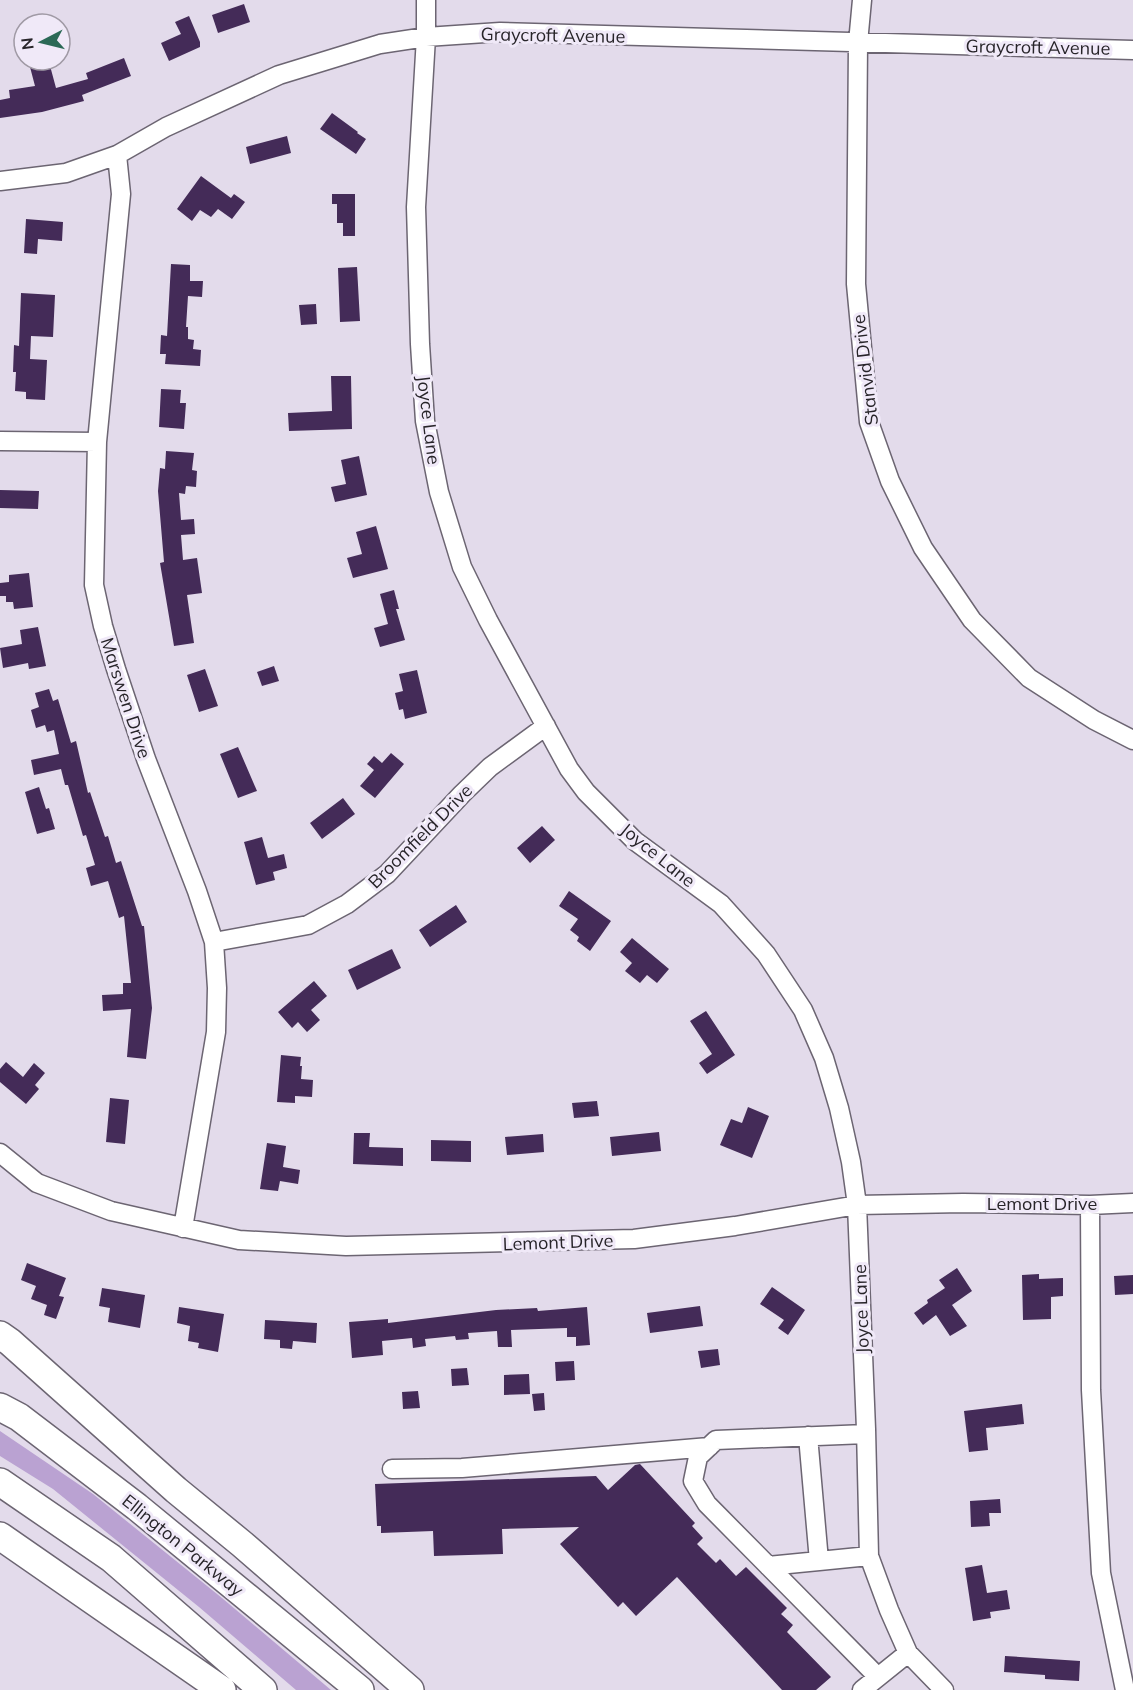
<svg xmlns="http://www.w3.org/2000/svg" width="1133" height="1690" viewBox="0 0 1133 1690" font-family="Mulish,sans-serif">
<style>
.green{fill:#baa2d2}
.building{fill:#442b58}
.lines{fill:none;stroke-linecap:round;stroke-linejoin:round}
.minor-casing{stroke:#6c6572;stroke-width:21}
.highway-casing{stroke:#6c6572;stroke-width:30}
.minor{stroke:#fff;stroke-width:18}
.highway{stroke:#fff;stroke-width:27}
.labels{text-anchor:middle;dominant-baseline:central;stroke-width:6;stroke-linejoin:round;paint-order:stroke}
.street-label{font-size:18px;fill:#272429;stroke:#f0e9f8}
</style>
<rect width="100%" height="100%" fill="#e3dbeb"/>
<!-- green -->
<path class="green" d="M0,1431L93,1494L222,1598L331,1690H296L199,1607L53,1489L0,1456Z"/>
<!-- building -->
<path class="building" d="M244,4L250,22L218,33L212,15Z
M189,16L200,42V47L169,61L161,43L181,34L175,22Z
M124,58L131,76L82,95L84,101L42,112L0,118V100L10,98L9,90L35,86L30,67L49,62L56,88L88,79L86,73Z
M332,113L358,132L357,133L366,139L356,154L320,129Z
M287,136L291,153L250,164L246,147Z
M201,176L231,198L234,194L245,202L232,219L218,209L211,217L200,210L192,221L177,209Z
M332,194H355V236H343V223H337V204H332Z
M26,219L63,222L62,241L38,239L37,254L24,253Z
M171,264L190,265V281H203L202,297L188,296L186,327H188V339L194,340L193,349L201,350L200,366L165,364L166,354H160L161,335L167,336Z
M357,267L360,321L340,322L338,268Z
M21,293L55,295L53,337L31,336L30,359L47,360L45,400L26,399V392L15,391L16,372H13L14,345L19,346Z
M316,304L317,324L301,325L299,305Z
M331,376H351L352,429L289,431L288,413L332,411Z
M161,389L181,390L180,403H186L184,429L159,427Z
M166,451L194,453L192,470L197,471L196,487L186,486L185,494L179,493L181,520L194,519L195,534L181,535L183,560L197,558L202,593L187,595L194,643L174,646L160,563L164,562L158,491L160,468L165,469Z
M359,456L367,495L335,502L331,487L346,484L341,460Z
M0,490L39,491L38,509L0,508Z
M376,526L388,569L353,578L347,558L362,554L356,532Z
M29,573L33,607L14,609L13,602H6V596H0V583L9,582V575Z
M394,590L399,609H396L405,640L380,647L374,628L388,624L380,594Z
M38,627L46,666L29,669L28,663L3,668L0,648L22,644L20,630Z
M274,666L279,681L262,686L257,672Z
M205,669L218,706L199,712L187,675Z
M417,670L427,713L405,719L403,709L399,710L395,693L403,691L399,674Z
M49,689L53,701L58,699L71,743L76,741L88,793L90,792L105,837L108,836L116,863L121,861L142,926H144L152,1008L146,1059L127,1057L131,1009L103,1011L102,995L123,994V983H131L124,916L119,918L108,881L91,886L86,868L95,865L86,835L83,836L68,785H65L61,769L34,775L31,760L59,754L54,730L47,732L45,725L36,728L31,710L39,707L35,693Z
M238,747L257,791L238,798L220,754Z
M391,753L404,764L375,798L360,786L374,770L367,764L374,756L382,763Z
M39,787L46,809L49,808L55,829L37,834L25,792Z
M343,798L355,814L322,839L310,823Z
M542,826L555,840L530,863L517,848Z
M262,837L268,858L284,854L287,868L273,872L275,880L256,885L244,842Z
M569,891L611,921L590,951L577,941L579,937L570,930L578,919L559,906Z
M456,905L467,922L430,947L419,930Z
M632,938L669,969L657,983L647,975L640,983L625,971L632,963L620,952Z
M392,949L401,968L357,990L348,970Z
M314,981L327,996L311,1010L320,1020L307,1032L298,1022L292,1028L278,1012Z
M706,1011L735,1055L707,1074L699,1063L712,1054L690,1021Z
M281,1055L301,1057L300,1066H302L301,1079L313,1080L312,1097L295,1096V1103L277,1102Z
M6,1062L23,1077L34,1063L45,1073L35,1085L39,1089L26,1104L0,1082V1069Z
M110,1098L129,1100L125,1144L106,1142Z
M597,1101L599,1116L574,1118L572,1103Z
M748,1107L769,1116L752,1158L720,1145L731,1119L742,1123Z
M659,1132L661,1151L612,1156L610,1137Z
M354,1133H370L369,1147L403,1148V1166L353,1164Z
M543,1134L544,1152L507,1155L505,1137Z
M431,1140L471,1141V1162L431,1161Z
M267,1143L286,1146L283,1167L300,1170L298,1184L280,1181L278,1191L260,1189Z
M27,1263L66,1278L59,1296L64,1297L56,1319L44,1315L47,1305L31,1299L36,1286L21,1280Z
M957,1268L972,1291L952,1305L967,1326L950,1336L936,1315L923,1325L914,1313L928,1303L927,1300L945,1288L939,1280Z
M1039,1274V1279L1063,1278V1296L1051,1297V1319L1023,1320L1022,1275Z
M1133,1275V1294L1115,1295L1114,1276Z
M772,1287L805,1310L788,1335L778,1328L784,1320L760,1304Z
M102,1288L145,1295L140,1328L108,1322L110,1308L99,1306Z
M700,1306L703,1326L650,1333L647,1313Z
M179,1307L224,1314L218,1352L198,1348L199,1343L188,1341L190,1326L177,1323Z
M587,1307L590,1345L576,1346V1337H567V1328L511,1330L512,1347H498L497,1331L468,1333L469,1339L456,1340L455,1336L425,1339L426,1346L413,1348L412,1338L382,1341L383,1355L352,1358L349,1322L388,1319V1323L496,1310L537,1308L538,1311Z
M265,1320L317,1323L316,1343L293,1341L292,1349L280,1348V1340L264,1339Z
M718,1349L720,1365L701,1368L698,1351Z
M574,1361L575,1380L556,1381L555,1362Z
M467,1368L469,1385L452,1386L451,1369Z
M529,1374L530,1394L504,1395V1375Z
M418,1391L420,1408L403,1409L402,1392Z
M544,1393L545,1410L534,1411L532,1394Z
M1022,1404L1024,1424L986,1428L988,1450L969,1452L964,1411Z
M640,1464L695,1523L692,1526L703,1538L697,1544L716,1563L720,1559L736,1576L746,1567L787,1608L781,1614L793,1625L787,1632L831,1677L816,1690H782L677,1577L636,1616L623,1602L618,1607L560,1544L579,1527L502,1529L503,1554L434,1556L433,1531L381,1533V1526H377L375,1484L596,1476L608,1490L635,1465Z
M1000,1499L1001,1513H989L990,1526L971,1527L970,1501Z
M982,1565L987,1593L1007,1590L1010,1609L990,1612L991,1618L973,1621L965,1568Z
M1005,1656L1080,1661L1079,1681L1045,1679V1675L1004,1672Z"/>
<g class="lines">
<defs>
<path id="minor" d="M426,0V37L416,207L420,344L425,421L439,492L462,567L488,620L569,769L586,792L635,841L721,904L766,954L803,1010L824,1058L839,1108L851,1162L857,1205L866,1429L869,1556L889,1610L908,1653L944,1690
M862,0L858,43L856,284L869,422L890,481L923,548L972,620L1029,678L1094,720L1133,740
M117,155L121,194L97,442L94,585L103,626L116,669L146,759L197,891L214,942L217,988L216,1032L183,1228
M0,181L66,173L117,155L166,127L279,75L380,44L426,37L500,32L1133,50
M0,441L97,442
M214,942L308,925L347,904L387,874L462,794L490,767L546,726
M0,1153L37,1183L111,1211L239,1240L346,1246L634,1239L735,1226L857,1205L963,1203L1090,1205L1133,1203
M1090,1205L1091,1390L1101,1573L1125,1690
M866,1434L716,1440L698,1457L693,1481L707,1504L878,1677
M392,1469L462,1468L709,1447
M819,1561L869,1556
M768,1566L819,1561L808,1436
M862,1690L908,1653"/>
<path id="highway" d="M0,1335L10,1342L176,1490L242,1544L410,1690
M0,1407L19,1417L137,1507L360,1690
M0,1482L111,1558L263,1690
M0,1536L222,1690"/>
</defs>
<!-- minor casing -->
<use href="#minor" class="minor-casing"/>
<!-- highway casing -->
<use href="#highway" class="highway-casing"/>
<!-- minor -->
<use href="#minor" class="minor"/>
<!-- highway -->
<use href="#highway" class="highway"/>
</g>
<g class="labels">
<!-- street labels -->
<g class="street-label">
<text transform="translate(553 35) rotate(1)">Graycroft Avenue</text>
<text transform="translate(1038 47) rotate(1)">Graycroft Avenue</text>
<text transform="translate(865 370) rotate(-97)">Stanvid Drive</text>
<text transform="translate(429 420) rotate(83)">Joyce Lane</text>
<text transform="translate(126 698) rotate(72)">Marswen Drive</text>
<text transform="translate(420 836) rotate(-45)">Broomfield Drive</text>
<text transform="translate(658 855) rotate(39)">Joyce Lane</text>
<text x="1042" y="1203">Lemont Drive</text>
<text transform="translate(558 1242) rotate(-2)">Lemont Drive</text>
<text transform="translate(861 1309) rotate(-92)">Joyce Lane</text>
<text transform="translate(183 1545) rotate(39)">Ellington Parkway</text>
</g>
</g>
<!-- north arrow -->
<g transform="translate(42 42) rotate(263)"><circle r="28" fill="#f0e9f8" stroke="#a09aa5" stroke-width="1.5"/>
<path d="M0-4.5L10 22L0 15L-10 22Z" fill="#2b6956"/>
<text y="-9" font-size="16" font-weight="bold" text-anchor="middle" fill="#272429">N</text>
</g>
</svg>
